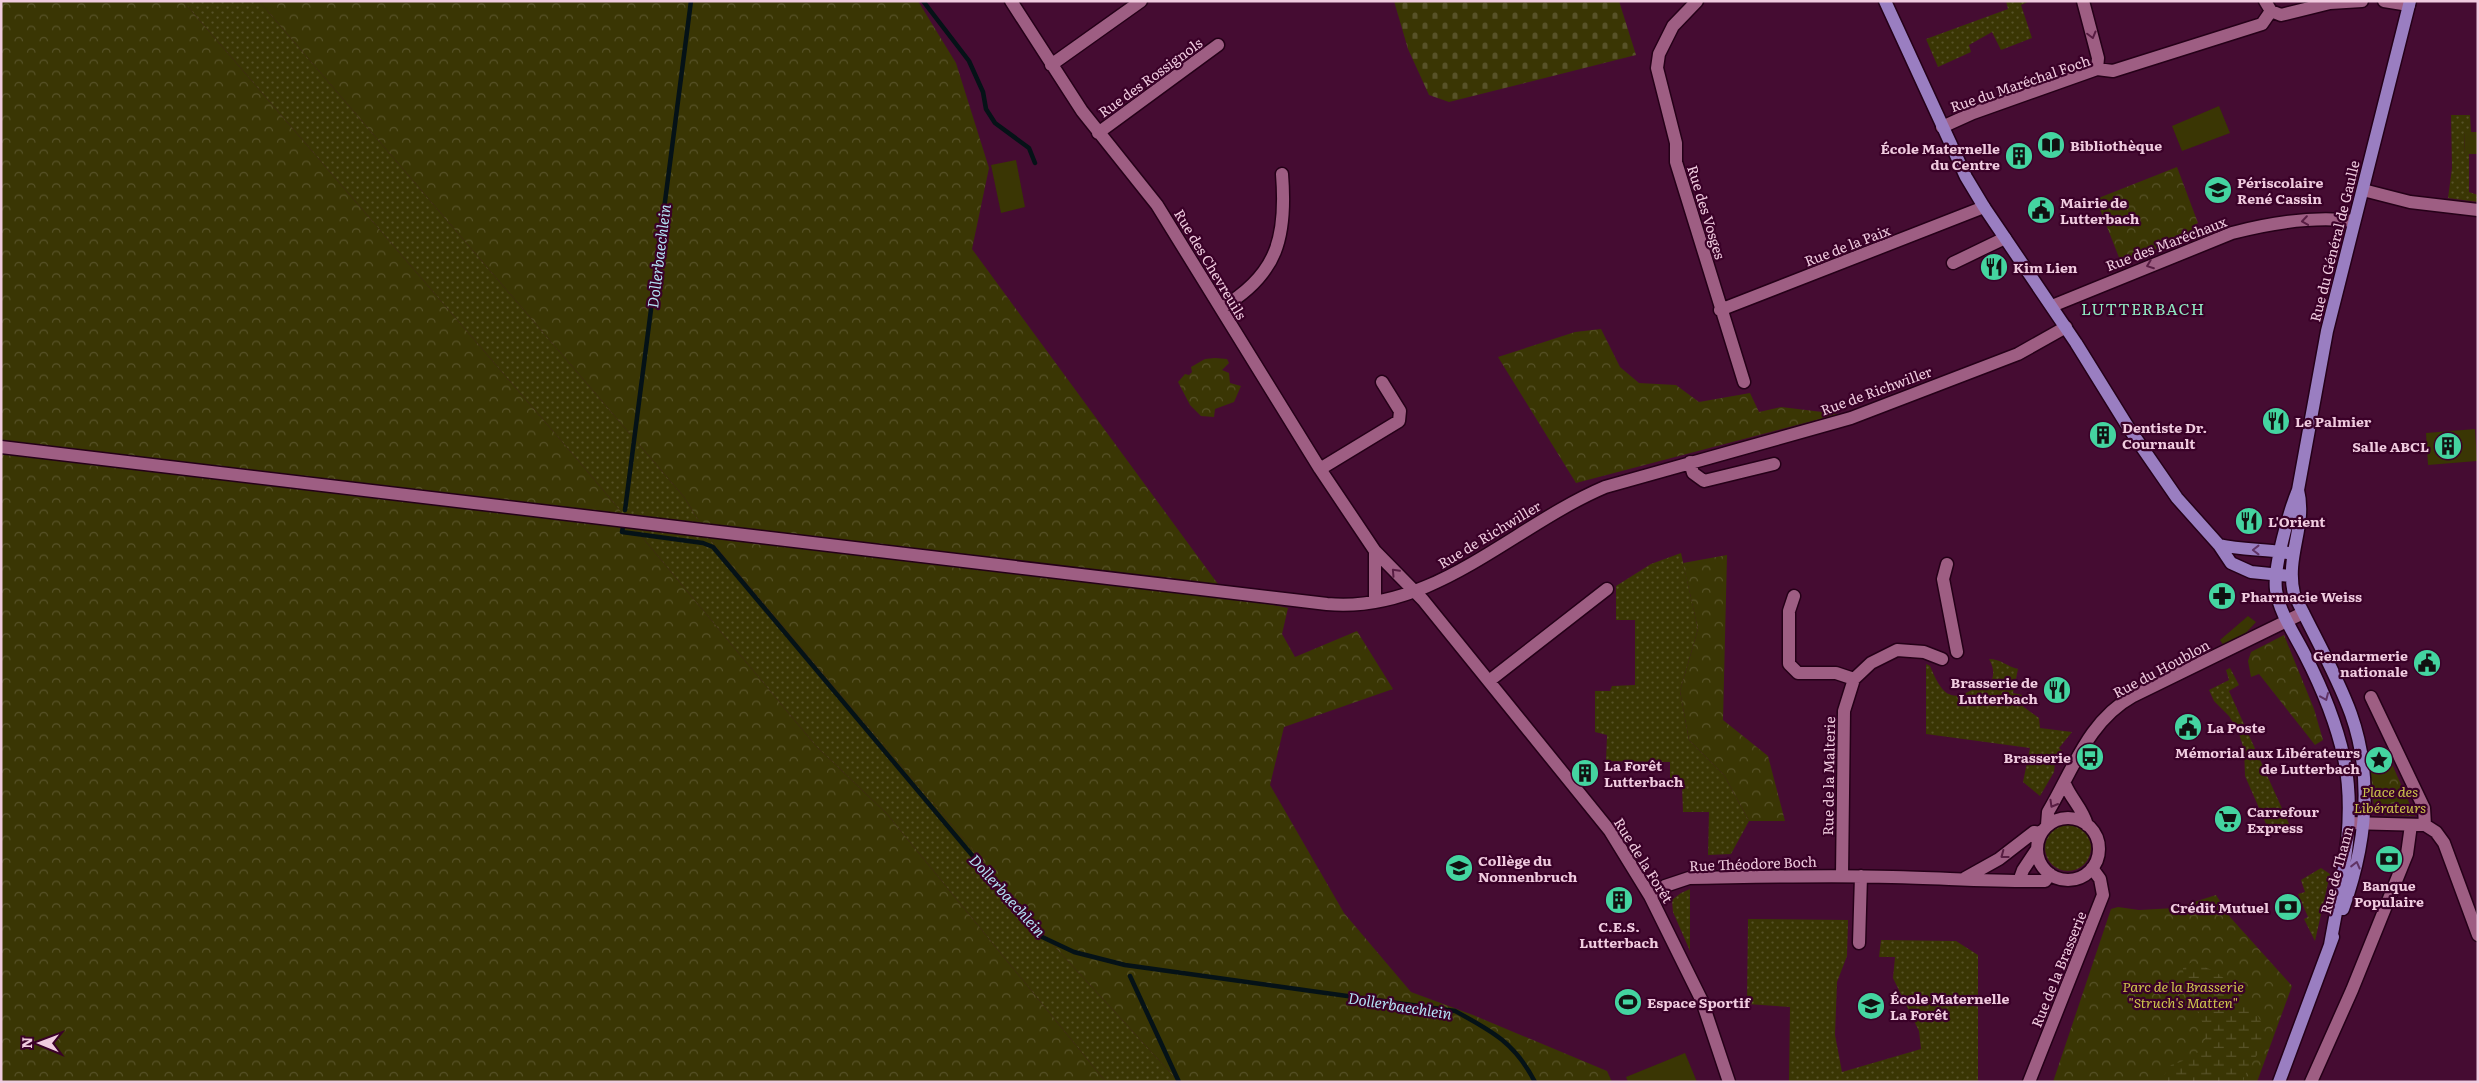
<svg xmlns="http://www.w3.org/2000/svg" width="2479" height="1083" viewBox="0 0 2479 1083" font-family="Literata,serif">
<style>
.grass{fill:url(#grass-dots)}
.forest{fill:url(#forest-crowns)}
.wetland{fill:url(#wetland-marsh)}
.cemetery{fill:url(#cemetery-stones)}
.garden{fill:#3a3604}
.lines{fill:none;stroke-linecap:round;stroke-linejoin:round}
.stream{stroke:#051217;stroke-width:4.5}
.minor-casing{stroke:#250018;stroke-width:15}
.major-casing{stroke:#250018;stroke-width:15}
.minor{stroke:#9e5e83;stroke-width:12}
.major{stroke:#9a7ec1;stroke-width:12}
.oneway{stroke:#581d43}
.oneway2{stroke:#603365}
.labels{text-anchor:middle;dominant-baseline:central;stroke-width:4.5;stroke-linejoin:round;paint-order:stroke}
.street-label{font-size:14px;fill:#f0cbdf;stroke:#3a0128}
.poi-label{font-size:14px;font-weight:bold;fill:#f0cbdf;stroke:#3a0128;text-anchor:start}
.park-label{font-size:14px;font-style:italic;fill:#cdc44c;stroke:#3a0128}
.water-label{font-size:15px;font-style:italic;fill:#b3e2f5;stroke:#3a0128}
.quarter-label{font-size:16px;letter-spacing:1px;fill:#8fe6c0;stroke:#3a0128}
</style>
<defs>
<pattern id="grass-dots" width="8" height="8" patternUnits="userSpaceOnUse" patternTransform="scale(1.25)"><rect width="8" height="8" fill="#3a3604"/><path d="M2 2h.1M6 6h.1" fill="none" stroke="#575228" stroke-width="1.8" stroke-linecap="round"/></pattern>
<pattern id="forest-crowns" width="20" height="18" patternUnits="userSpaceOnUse" patternTransform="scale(1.25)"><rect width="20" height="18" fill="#3a3604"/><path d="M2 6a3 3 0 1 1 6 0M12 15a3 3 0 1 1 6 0" fill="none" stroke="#575228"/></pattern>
<pattern id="wetland-marsh" width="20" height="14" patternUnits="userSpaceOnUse" patternTransform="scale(1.25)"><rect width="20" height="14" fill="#3a3604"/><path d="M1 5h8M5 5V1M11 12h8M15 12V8" fill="none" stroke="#575228"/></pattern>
<pattern id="cemetery-stones" width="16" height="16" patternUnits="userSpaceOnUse" patternTransform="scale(1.25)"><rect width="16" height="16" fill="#3a3604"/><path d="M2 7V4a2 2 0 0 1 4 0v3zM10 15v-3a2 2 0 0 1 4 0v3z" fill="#575228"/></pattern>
</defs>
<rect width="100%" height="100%" fill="#450c32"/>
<!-- grass -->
<path class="grass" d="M183,1H259L684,497L712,542L1057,949L1179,1082H1106L887,814L816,746L583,466Z
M2006,1H2030L2021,5L2032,38L2001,50L1992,32L1969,45L1971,52L1938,67L1926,39L2008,9Z
M2451,115H2470L2471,132L2464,133L2465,154H2469V192L2478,195V202L2448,198L2452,168Z
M1681,553L1698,629L1680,691L1689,740L1724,775L1749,821L1731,854L1708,855L1709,812H1683L1682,785H1670V762L1606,761L1607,735L1595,732V691H1610L1612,686L1635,685V620H1616V586L1651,564Z
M1989,659C2001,659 2006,666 2018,669L2013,693L2022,695L2021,705L2039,718L2040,728L2072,732L2059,748L2062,751L2055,762L2054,772L2040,796L2023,782L2030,748L1926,734V664L1930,666C1941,692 1950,707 1979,685L1986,688C1995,680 1995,669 1989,659Z
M2230,668L2239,685L2229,691L2289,824L2270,833L2245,776L2244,749L2238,731L2229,716L2214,701L2209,690L2229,680L2226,670Z
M2045 848a23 23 0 1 1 46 0a23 23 0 1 1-46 0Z
M2321,868L2330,874L2315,941L2304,919L2308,917L2298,894L2305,892L2301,880Z
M1690,889V951L1673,912L1672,900L1681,893Z
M1748,919L1848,920L1847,956L1837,982L1835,1035L1842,1072L1921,1049L1919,1031L1893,978L1895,957H1879L1881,940L1956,941L1978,955V1082H1789L1790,1007L1747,1004Z"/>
<!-- forest -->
<path class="forest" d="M1,1H183L583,466L816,746L887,814L1106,1082H1Z
M259,1H918L956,63L989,168L972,249L1226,595L1288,608L1282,634L1295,657L1357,631L1393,689L1284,727L1270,785L1344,913L1411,992L1473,1015L1607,1071L1612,1082H1179L1057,949L712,542L684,497Z
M2177,167L2198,223L2192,226L2195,234L2125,261L2120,260L2096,199Z
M1601,329L1620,367L1639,383L1676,385L1699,402L1750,393L1759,412L1781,407L1839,414L1576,483L1498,357L1575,332Z
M1215,358L1227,359L1229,363L1222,370L1229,373L1230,383L1241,386L1234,402L1215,409L1214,417L1201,416L1190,405L1178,382L1185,374L1189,375L1192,372L1191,367L1205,359Z
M1727,555L1723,720L1768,756L1785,821H1749L1724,775L1689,740L1680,691L1698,629L1683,563Z
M2284,635L2314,709L2323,740L2315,745L2259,674L2251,677L2248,661L2251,652Z
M2384,746L2415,816L2385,815L2374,808L2368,751Z
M2216,895L2230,917L2292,986L2257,1082H2053L2111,909L2118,907L2139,910L2175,908Z"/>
<!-- wetland -->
<path class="wetland" d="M2192,962C2200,966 2210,968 2217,973C2233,984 2269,1019 2264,1040C2261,1054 2246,1066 2243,1082H2162V1078L2171,1065C2241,1045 2182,1008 2183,968Z"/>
<!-- cemetery -->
<path class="cemetery" d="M1394,1H1619L1636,55L1449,102L1429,95L1408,49Z"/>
<!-- garden -->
<path class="garden" d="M2219,106L2230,133L2182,151L2172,126Z
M2464,132H2478V154H2465Z
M1016,160L1025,207L1001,213L991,165Z
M2475,429L2477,461L2428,465L2426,433Z
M2248,616L2256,622L2244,635L2224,646L2220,640Z
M1685,1053L1697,1082H1628L1626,1077Z"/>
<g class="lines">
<!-- stream -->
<path class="stream" d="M923,1L969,61L983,92L986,109L995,123L1029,148L1035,163
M625,510L691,1
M623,527L622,532L703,543L713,547L1040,936L1074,952L1125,965L1455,1011C1492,1031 1515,1043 1535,1082
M1130,976L1179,1082"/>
<defs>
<path id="minor" d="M1011,1L1082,111L1157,205L1320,469L1375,551L1423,600L1610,831L1650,896L1702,1001L1729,1082
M1697,1L1673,26L1659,54L1657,68L1676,143V162L1744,382
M2083,1L2098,58L2097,69
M2265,1L2271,11L2281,15L2330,3L2362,1
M2384,1L2409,5
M1051,65L1141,1
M1942,127L1973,113L2097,69L2113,71L2262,24L2271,11
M1098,133L1218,45
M2363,190L2410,202L2478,210
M1953,263L2005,238
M2052,306L2232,233C2270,223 2314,216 2354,221
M1221,308C1278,275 1287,236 1282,174
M1720,310L1984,207
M1,447L1327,604C1433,614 1513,526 1605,487L1851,418L2018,354L2066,327
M1690,462L1693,473L1704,481L1774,464
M1320,469L1399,421L1400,411L1382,382
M1375,551V602
M1947,564L1943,579L1957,652
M1794,596L1789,611V664L1798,673H1836L1854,679
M1489,681L1607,589
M2371,697L2424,808L2425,825
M2065,784C2071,799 2083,809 2087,825
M2037 849a31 31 0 1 1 62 0a31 31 0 1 1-62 0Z
M2349,823L2425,825L2436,832L2444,843L2478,935
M2047,825L2048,812C2073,770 2088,721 2133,696L2303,613
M1842,876L1844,711L1854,679L1871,663L1897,650L1924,652L1942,659
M1965,878L1999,859L2034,832L2041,833
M2019,881L2023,870L2037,849
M1650,896L1665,886L1689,878C1757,877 1824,875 1892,877C1943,878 1994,882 2045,881L2050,874
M1859,943L1861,876
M2029,1082L2103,895L2100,879L2092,868
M2311,1082L2352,990L2407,854L2411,825"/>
<path id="major" d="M1885,1L1966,177L1984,207L2076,343L2128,427L2177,498L2219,545L2231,563L2251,572L2290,576
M2298,490C2307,526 2285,556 2294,594C2313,634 2336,673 2351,714C2374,779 2366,845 2343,909
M2219,545C2242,550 2265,549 2288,553
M2330,945C2341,883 2357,820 2344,758C2336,722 2322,688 2305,655C2295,635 2279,612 2276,590C2273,568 2289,512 2298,490L2327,331L2410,1
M2279,1082L2333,937"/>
</defs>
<!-- minor casing -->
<use href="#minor" class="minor-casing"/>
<!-- major casing -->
<use href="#major" class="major-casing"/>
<!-- minor -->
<use href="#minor" class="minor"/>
<!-- major -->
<use href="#major" class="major"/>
</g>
<!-- one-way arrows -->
<defs><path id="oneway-chevron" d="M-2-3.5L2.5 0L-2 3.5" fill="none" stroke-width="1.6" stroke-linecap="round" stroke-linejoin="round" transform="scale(1.25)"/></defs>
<g class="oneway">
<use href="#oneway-chevron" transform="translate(2092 35) rotate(75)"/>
<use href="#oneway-chevron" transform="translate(2305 221) rotate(172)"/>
<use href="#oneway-chevron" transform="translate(2150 265) rotate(159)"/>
<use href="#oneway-chevron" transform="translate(1395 572) rotate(-133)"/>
<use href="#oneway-chevron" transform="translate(2053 804) rotate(120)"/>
<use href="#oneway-chevron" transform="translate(2004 855) rotate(143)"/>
</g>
<g class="oneway2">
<use href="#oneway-chevron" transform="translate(2256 550) rotate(-180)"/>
<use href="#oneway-chevron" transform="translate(2325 697) rotate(67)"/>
<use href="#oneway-chevron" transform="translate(2356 865) rotate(-76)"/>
</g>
<!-- icons -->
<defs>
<symbol id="library-disc" viewBox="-11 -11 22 22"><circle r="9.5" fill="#44d4a0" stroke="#3a0128"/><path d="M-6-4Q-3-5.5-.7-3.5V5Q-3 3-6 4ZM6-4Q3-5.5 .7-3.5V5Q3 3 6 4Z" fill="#111"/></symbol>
<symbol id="building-disc" viewBox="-11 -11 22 22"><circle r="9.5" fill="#44d4a0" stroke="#3a0128"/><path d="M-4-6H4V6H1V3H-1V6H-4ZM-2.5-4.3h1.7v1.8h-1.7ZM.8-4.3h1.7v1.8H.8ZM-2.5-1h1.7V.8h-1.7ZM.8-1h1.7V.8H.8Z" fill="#111"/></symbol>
<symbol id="school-disc" viewBox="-11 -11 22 22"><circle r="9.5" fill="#44d4a0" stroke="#3a0128"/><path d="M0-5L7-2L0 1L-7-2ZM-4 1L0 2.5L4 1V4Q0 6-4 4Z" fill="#111"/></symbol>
<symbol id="civic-disc" viewBox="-11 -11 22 22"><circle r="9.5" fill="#44d4a0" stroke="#3a0128"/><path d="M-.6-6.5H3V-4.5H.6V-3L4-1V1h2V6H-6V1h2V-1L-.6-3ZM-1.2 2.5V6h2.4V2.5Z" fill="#111"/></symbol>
<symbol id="restaurant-disc" viewBox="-11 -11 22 22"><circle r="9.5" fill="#44d4a0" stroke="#3a0128"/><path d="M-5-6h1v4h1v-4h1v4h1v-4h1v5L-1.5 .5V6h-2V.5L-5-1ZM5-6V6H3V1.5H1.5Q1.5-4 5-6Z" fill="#111"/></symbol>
<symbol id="pharmacy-disc" viewBox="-11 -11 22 22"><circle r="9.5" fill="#44d4a0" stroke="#3a0128"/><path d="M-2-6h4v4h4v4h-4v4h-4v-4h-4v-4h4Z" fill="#111"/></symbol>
<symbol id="bus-disc" viewBox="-11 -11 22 22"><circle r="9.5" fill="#44d4a0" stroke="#3a0128"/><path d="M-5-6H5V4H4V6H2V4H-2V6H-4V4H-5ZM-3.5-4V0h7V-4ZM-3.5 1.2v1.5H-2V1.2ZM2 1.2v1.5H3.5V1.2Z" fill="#111"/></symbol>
<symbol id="sight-disc" viewBox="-11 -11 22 22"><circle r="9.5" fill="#44d4a0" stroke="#3a0128"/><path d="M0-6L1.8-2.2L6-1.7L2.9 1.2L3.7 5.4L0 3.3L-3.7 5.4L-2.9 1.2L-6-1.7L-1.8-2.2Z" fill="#111"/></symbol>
<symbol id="supermarket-disc" viewBox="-11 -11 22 22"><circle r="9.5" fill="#44d4a0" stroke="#3a0128"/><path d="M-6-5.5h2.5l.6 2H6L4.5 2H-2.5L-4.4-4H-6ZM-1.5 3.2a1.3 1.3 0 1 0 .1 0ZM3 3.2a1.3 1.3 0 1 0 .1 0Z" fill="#111"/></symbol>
<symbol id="bank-disc" viewBox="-11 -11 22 22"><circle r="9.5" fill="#44d4a0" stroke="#3a0128"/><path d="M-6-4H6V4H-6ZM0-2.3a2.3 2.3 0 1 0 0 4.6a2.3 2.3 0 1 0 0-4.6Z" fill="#111"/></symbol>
<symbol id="stadium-disc" viewBox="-11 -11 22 22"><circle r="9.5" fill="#44d4a0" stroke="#3a0128"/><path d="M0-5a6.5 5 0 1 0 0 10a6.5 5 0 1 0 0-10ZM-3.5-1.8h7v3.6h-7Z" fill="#111"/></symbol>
</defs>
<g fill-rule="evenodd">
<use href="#library-disc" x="2035" y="129" width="32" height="32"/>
<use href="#building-disc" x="2003" y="140" width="32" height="32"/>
<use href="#school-disc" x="2202" y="174" width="32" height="32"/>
<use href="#civic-disc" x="2025" y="194" width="32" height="32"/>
<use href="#restaurant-disc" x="1978" y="251" width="32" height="32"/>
<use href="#restaurant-disc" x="2260" y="405" width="32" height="32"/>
<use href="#building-disc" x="2087" y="419" width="32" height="32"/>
<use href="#building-disc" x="2432" y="430" width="32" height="32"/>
<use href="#restaurant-disc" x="2233" y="505" width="32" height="32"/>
<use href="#pharmacy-disc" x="2206" y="580" width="32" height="32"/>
<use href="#civic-disc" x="2411" y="647" width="32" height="32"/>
<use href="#restaurant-disc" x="2041" y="674" width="32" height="32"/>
<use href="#civic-disc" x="2172" y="711" width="32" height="32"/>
<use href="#bus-disc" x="2074" y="741" width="32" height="32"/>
<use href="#sight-disc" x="2363" y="744" width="32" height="32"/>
<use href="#building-disc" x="1569" y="757" width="32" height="32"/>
<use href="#supermarket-disc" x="2212" y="803" width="32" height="32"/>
<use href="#bank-disc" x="2373" y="843" width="32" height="32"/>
<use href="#school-disc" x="1443" y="852" width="32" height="32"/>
<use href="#building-disc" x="1603" y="884" width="32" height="32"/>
<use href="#bank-disc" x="2272" y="891" width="32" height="32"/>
<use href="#stadium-disc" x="1612" y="986" width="32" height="32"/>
<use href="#school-disc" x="1855" y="990" width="32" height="32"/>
</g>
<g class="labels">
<!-- street labels -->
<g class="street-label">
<text transform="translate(1150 77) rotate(-36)">Rue des Rossignols</text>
<text transform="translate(2020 83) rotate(-19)">Rue du Maréchal Foch</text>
<text transform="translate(1707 212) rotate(73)">Rue des Vosges</text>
<text transform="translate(2334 241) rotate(-76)">Rue du Général de Gaulle</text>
<text transform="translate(2166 243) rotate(-21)">Rue des Maréchaux</text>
<text transform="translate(1847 245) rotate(-21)">Rue de la Paix</text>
<text transform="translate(1211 264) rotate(59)">Rue des Chevreuils</text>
<text transform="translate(1876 390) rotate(-20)">Rue de Richwiller</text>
<text transform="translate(1489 534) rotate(-31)">Rue de Richwiller</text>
<text transform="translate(2161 668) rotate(-28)">Rue du Houblon</text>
<text transform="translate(1828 776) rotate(-89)">Rue de la Malterie</text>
<text transform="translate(1644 860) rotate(58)">Rue de la Forêt</text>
<text transform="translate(1753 863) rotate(-2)">Rue Théodore Boch</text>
<text transform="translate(2336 870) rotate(-75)">Rue de Thann</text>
<text transform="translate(2058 969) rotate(-68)">Rue de la Brasserie</text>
</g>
<!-- poi labels -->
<g class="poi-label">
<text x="2070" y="145">Bibliothèque</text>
<text x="2000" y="148" text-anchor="end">École Maternelle<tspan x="2000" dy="16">du Centre</tspan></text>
<text x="2237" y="182">Périscolaire<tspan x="2237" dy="16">René Cassin</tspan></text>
<text x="2060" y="202">Mairie de<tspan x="2060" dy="16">Lutterbach</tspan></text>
<text x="2013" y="267">Kim Lien</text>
<text x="2295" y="421">Le Palmier</text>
<text x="2122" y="427">Dentiste Dr.<tspan x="2122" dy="16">Cournault</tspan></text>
<text x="2429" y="446" text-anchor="end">Salle ABCL</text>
<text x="2268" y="521">L'Orient</text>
<text x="2241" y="596">Pharmacie Weiss</text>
<text x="2408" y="655" text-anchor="end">Gendarmerie<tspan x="2408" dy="16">nationale</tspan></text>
<text x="2038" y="682" text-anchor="end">Brasserie de<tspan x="2038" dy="16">Lutterbach</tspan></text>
<text x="2207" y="727">La Poste</text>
<text x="2360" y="752" text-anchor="end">Mémorial aux Libérateurs<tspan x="2360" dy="16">de Lutterbach</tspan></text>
<text x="2071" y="757" text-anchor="end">Brasserie</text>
<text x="1604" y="765">La Forêt<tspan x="1604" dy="16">Lutterbach</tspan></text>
<text x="2247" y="811">Carrefour<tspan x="2247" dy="16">Express</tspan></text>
<text x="1478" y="860">Collège du<tspan x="1478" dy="16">Nonnenbruch</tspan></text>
<text x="2389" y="885" text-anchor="middle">Banque<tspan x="2389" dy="16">Populaire</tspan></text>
<text x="2269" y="907" text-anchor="end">Crédit Mutuel</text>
<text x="1619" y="926" text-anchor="middle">C.E.S.<tspan x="1619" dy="16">Lutterbach</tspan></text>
<text x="1890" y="998">École Maternelle<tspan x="1890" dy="16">La Forêt</tspan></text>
<text x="1647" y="1002">Espace Sportif</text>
</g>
<!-- park labels -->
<g class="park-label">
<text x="2390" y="791">Place des<tspan x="2390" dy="16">Libérateurs</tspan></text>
<text x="2183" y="986">Parc de la Brasserie<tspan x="2183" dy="16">"Struch's Matten"</tspan></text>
</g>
<!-- water labels -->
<g class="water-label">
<text transform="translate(658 256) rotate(-83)">Dollerbaechlein</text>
<text transform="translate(1008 895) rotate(48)">Dollerbaechlein</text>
<text transform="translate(1400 1005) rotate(9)">Dollerbaechlein</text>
</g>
<!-- quarter labels -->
<g class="quarter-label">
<text x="2143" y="308">LUTTERBACH</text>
</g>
</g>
<!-- border -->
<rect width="2479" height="1083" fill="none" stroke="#f0cbdf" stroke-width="5"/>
<!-- north arrow -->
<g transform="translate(40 1043) rotate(271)" stroke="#3a0128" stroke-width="4" paint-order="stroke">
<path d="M0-4L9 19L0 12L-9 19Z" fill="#f0cbdf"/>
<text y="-8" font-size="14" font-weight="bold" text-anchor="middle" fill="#f0cbdf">N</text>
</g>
</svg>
